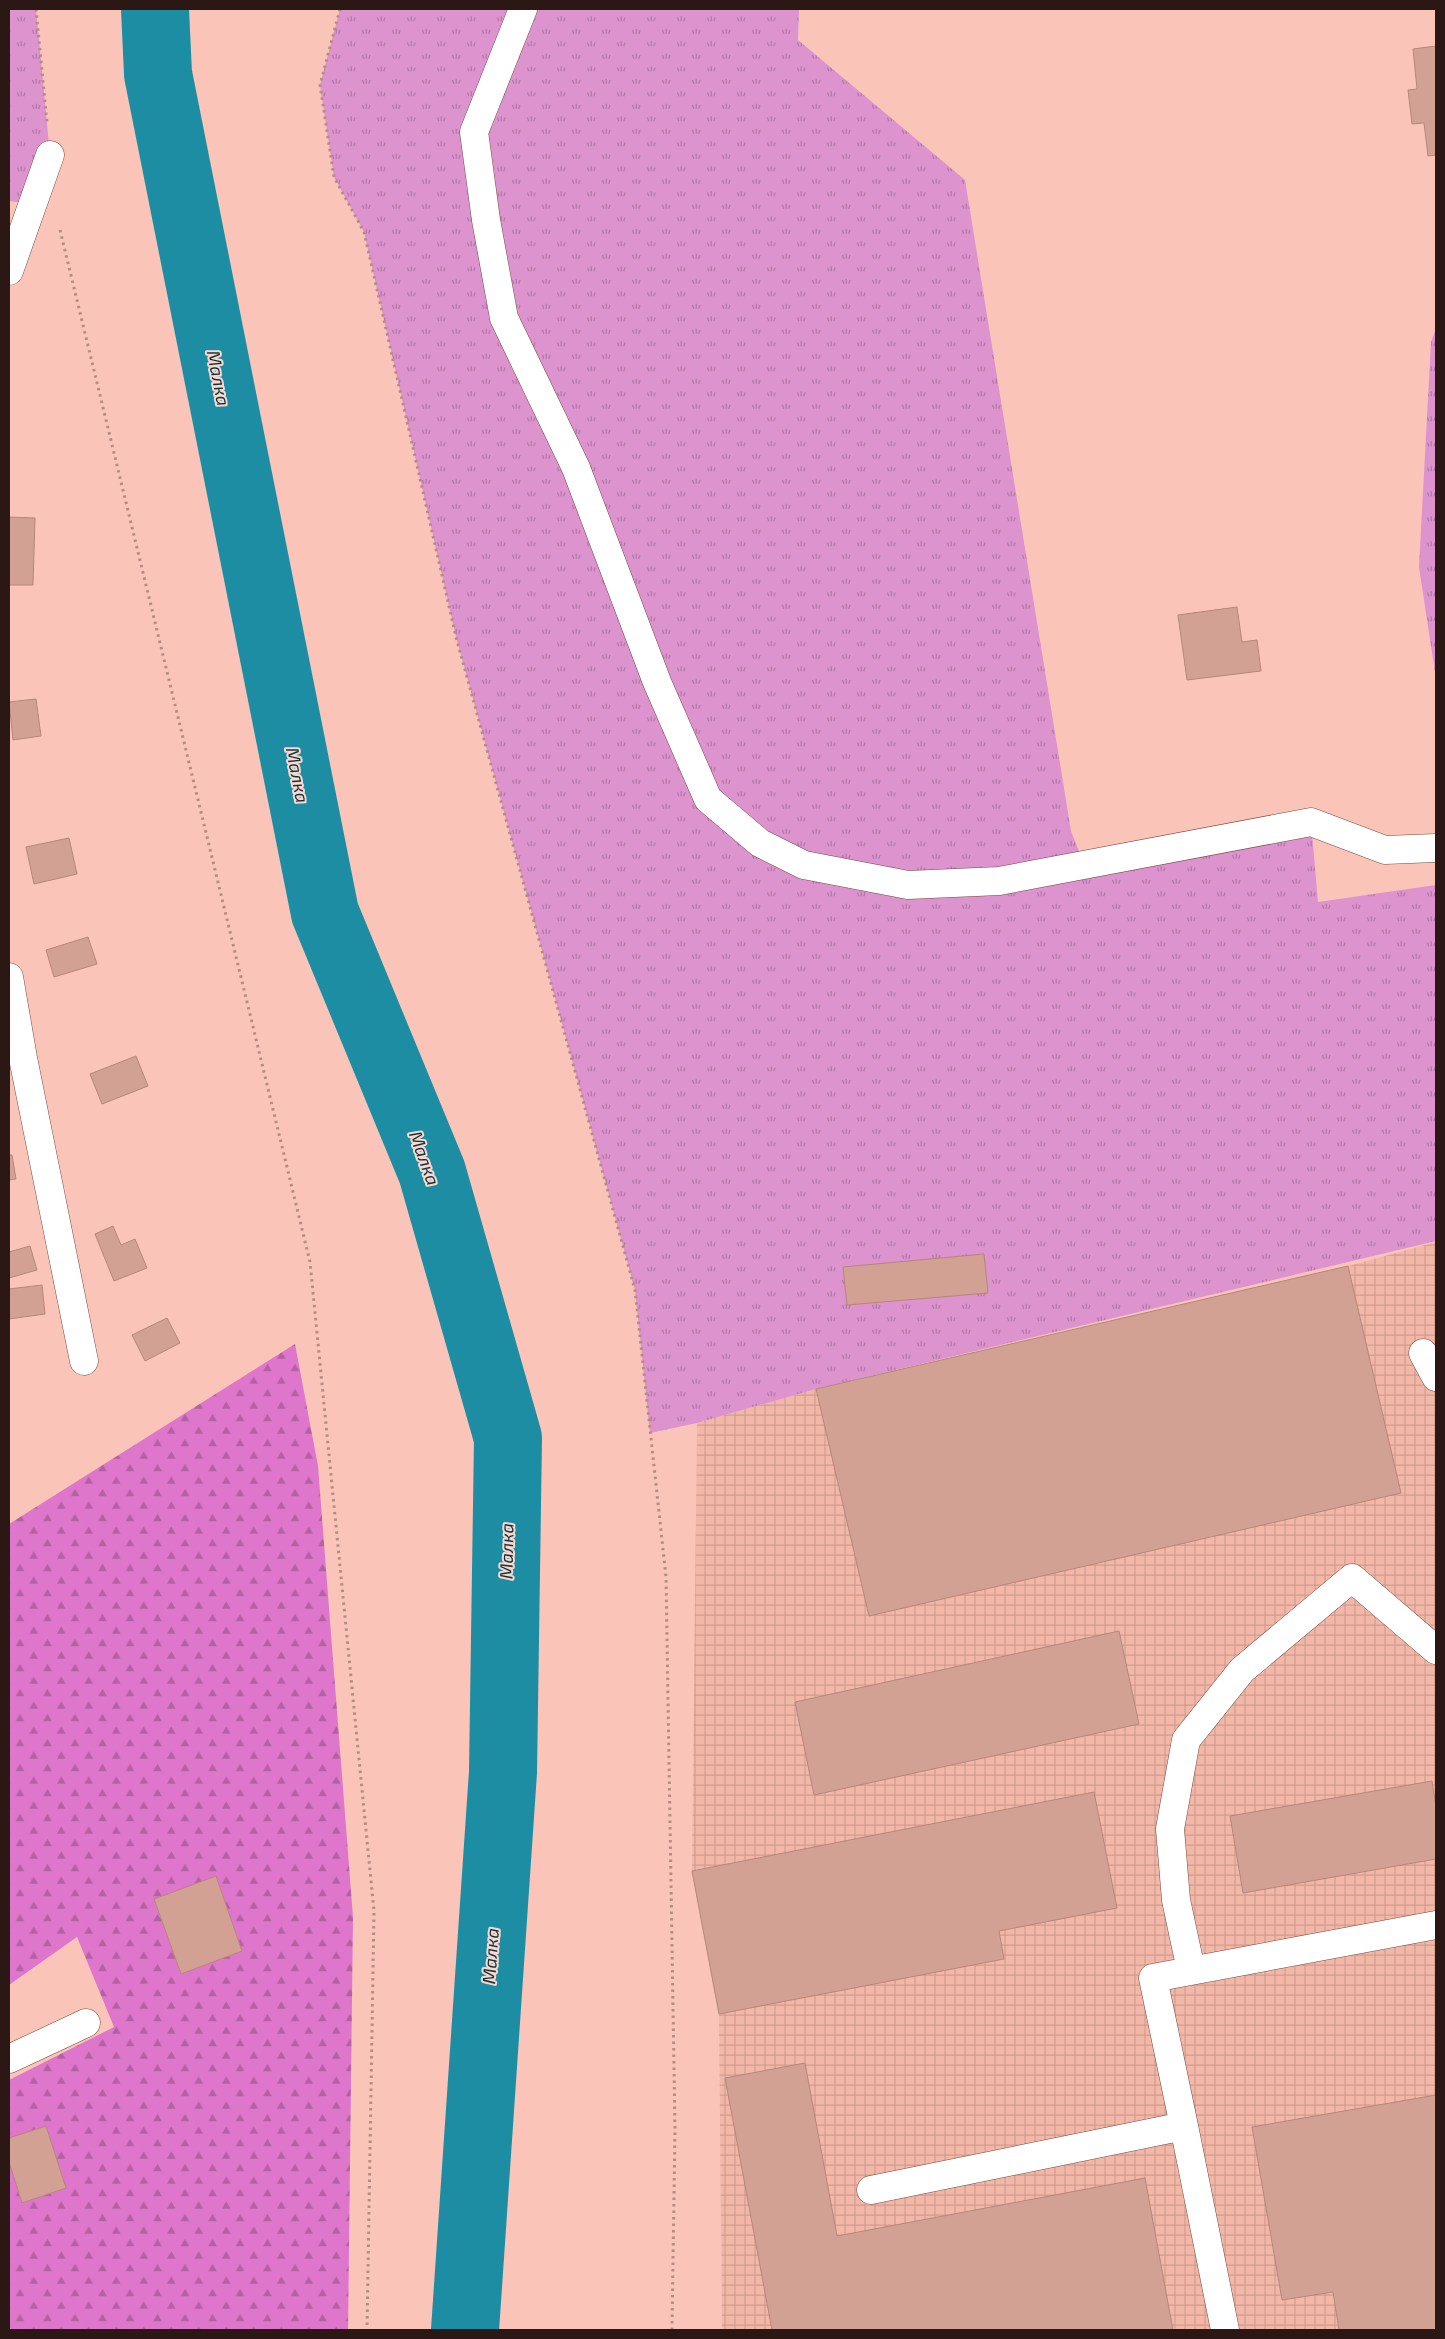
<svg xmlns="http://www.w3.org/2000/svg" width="1445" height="2339" viewBox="0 0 1445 2339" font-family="'Exo 2',sans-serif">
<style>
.industrial{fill:url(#industrial-grid)}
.grass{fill:url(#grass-tufts)}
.forest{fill:url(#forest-firs)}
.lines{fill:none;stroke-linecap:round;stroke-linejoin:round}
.river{stroke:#1c8da2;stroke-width:68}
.building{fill:#d3a094;stroke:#b7867a}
.minor-casing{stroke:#75493f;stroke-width:29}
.path{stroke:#b68c82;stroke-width:3;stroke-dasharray:2.5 4;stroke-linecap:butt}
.minor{stroke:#fff;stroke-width:28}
.labels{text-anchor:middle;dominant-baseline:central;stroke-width:4;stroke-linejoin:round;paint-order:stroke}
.water-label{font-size:18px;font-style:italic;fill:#123238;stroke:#f8d8d0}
</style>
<defs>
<pattern id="industrial-grid" width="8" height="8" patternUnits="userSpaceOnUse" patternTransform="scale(1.25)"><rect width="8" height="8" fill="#f3b7a8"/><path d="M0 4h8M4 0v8" fill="none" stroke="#d09d90"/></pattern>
<pattern id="grass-tufts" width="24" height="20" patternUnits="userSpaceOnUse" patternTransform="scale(1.25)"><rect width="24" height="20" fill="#dc93ce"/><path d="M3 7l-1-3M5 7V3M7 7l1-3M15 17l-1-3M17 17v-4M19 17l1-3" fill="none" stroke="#b377a6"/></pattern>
<pattern id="forest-firs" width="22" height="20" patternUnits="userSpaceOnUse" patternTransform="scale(1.25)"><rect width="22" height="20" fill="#de77cc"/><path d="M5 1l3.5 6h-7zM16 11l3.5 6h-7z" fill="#b461a4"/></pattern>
</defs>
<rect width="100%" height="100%" fill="#fac5b8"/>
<!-- industrial -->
<path class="industrial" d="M1436,1242V2330H722L719,2014L692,1871L697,1423L816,1389L1348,1266Z"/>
<!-- grass -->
<path class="grass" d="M9,9H36L50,155L33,204L9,201Z
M340,9H799L798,40L965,180L1071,831L1084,864L1311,822L1318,902L1436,885V1241L816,1389L697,1423L650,1433L635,1290L456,637L364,232L334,177L320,85Z
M1436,328V679L1419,567L1431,342Z"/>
<!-- forest -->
<path class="forest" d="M295,1344L318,1466L353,1917L348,2330H9V2080L114,2027L77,1937L9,1985V1524Z"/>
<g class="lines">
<!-- river -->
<path class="river" d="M155,9L158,74L325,913L432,1172L508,1438L503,1772L465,2330"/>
</g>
<!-- building -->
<path class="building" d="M1436,46V155L1428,156L1424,123L1412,124L1408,90L1417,89L1413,49Z
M9,517L35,518L33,585H9Z
M1237,607L1242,642L1257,640L1261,671L1187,680L1178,615Z
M36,699L41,736L13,740L9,702Z
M69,838L77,874L34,884L26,847Z
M88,937L97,964L54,977L46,950Z
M136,1056L148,1086L102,1104L90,1074Z
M9,1155H12L16,1179L9,1180Z
M113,1226L121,1245L135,1239L147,1268L114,1281L95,1234Z
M30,1246L37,1270L9,1278V1252Z
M984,1254L988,1293L847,1305L843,1267Z
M1348,1266L1401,1493L869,1616L816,1389Z
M42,1285L45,1314L9,1319V1289Z
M167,1318L180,1343L145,1361L132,1335Z
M1119,1631L1139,1724L814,1795L795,1702Z
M1432,1781L1436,1807V1859L1243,1893L1230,1816Z
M1094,1792L1117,1908L999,1931L1004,1959L719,2014L692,1871Z
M216,1876L242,1951L181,1974L154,1899Z
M805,2063L837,2236L1145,2178L1173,2330H772L725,2078Z
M1436,2095V2330H1339L1333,2292L1282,2300L1252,2127Z
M46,2126L66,2188L22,2203L9,2162V2138Z"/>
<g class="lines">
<defs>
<path id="minor" d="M523,9L474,132L486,220L504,318L576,468L657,682L708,799L760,843L804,865L908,885L999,881L1311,822L1385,850L1436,848
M9,271L50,155
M9,977L23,1058L84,1361
M1423,1353L1436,1377
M1191,1970L1176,1900L1170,1829L1186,1740L1242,1670L1352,1578L1436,1650
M9,2059L86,2023
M1184,2126L1153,1978L1436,1925
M871,2190L1184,2126L1225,2330"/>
</defs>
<!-- minor casing -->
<use href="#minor" class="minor-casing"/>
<!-- path -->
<path class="path" d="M36,9L47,123
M340,9L320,85L334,177L364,232L456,637L635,1290L666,1577L675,2129L672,2330
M60,230L310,1262L374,1911L367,2330"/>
<!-- minor -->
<use href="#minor" class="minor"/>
</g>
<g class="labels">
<!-- water labels -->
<g class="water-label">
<text transform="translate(219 378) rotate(79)">Малка</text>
<text transform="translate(298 775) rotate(79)">Малка</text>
<text transform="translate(425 1158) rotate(70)">Малка</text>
<text transform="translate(506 1551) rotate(-89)">Малка</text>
<text transform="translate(490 1956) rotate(-86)">Малка</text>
</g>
</g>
<!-- border -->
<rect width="1445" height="2339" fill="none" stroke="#2b1814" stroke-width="20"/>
</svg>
